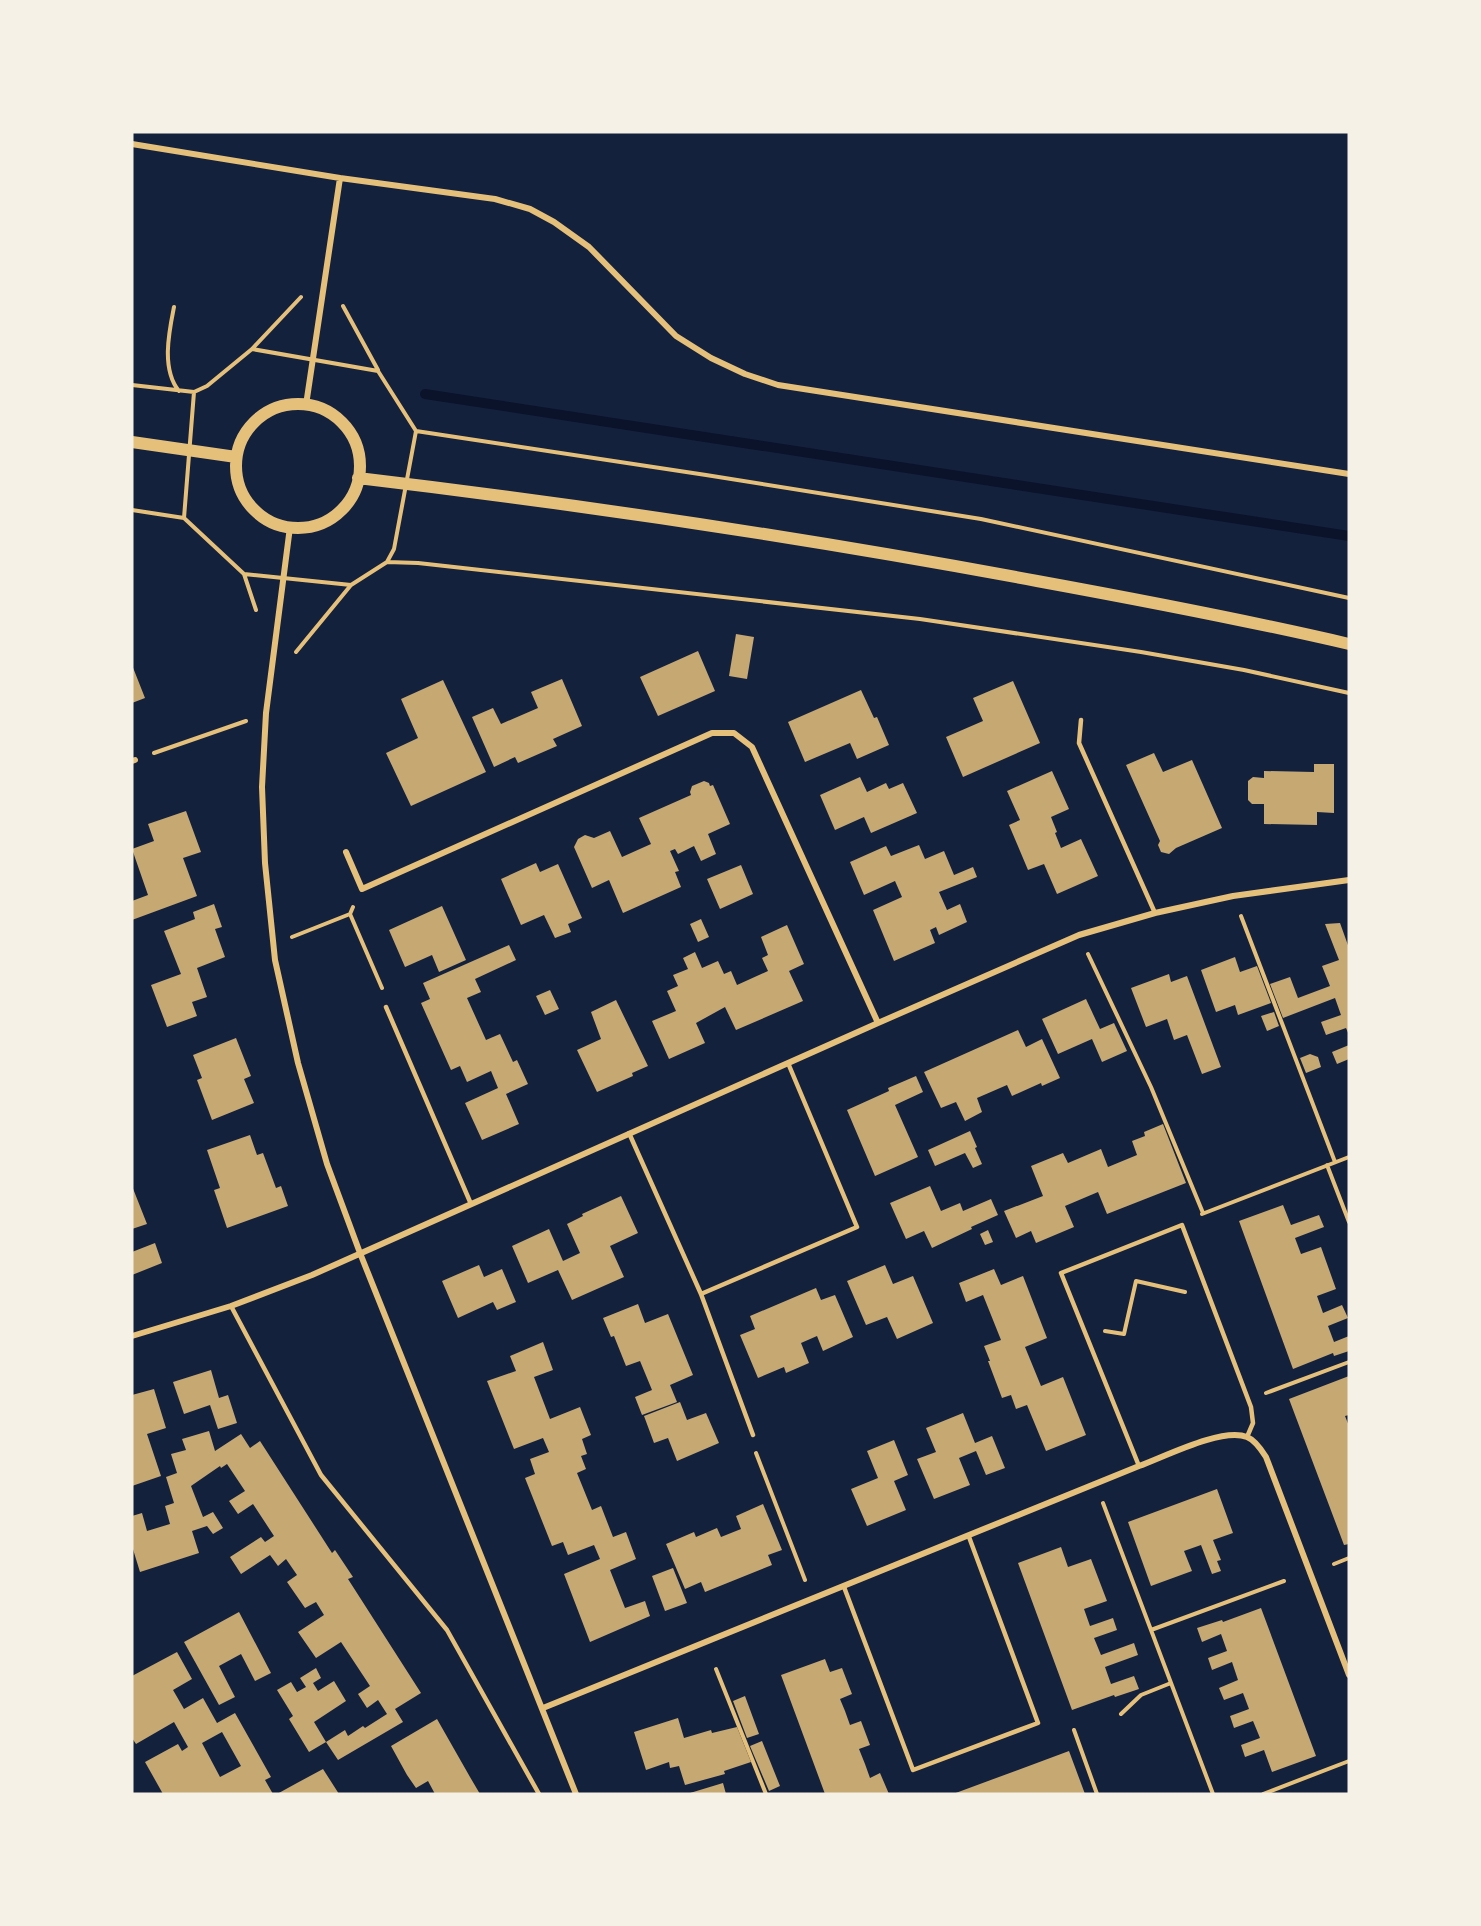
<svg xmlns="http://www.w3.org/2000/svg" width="1481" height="1926" viewBox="0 0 1481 1926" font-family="Overpass,sans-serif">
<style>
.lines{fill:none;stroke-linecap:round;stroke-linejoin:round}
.stream{stroke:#0b132b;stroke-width:10}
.building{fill:#c6a872;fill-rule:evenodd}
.path{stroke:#e5c07b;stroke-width:4}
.service{stroke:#e5c07b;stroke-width:4.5}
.minor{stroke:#e5c07b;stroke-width:6}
.secondary{stroke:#e5c07b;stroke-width:12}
</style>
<rect width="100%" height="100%" fill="#14213d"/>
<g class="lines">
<!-- stream -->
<path class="stream" d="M425,394L1349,536"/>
</g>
<!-- building -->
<path class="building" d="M736,634L754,637L747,679L729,676Z
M698,651L715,691L658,716L640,677Z
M132,665L145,698L132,703Z
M562,679L582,726L553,739L557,746L518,763L515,757L494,767L472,717L493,708L501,724L538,708L531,692Z
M443,680L486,772L411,806L386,753L418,738L401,699Z
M1013,681L1040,743L963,777L946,737L983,721L973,698Z
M861,690L874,718L877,717L889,745L857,759L850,743L805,762L788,722Z
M1154,753L1163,772L1192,760L1222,828L1176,848L1169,854L1161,852L1158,845L1160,841L1126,765Z
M1314,764H1334V813L1317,812V825L1264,824V804H1252L1248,800V781L1253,777L1264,778V771L1314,772Z
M1052,771L1069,809L1051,817L1057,832L1055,833L1061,848L1081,839L1098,876L1057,894L1044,864L1028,870L1009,825L1020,820L1007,791Z
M860,777L867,792L886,783L889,789L903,783L917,813L871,833L864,817L835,830L820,795Z
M704,781L709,783L710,786L713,785L730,824L708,834L716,854L701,861L694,846L678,854L675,849L670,851L679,871L675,872L681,887L623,913L609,880L592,888L574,847L578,839L585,835L594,838L610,831L622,857L651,844L639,818L691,795L690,792L692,786Z
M186,811L201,852L183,858L197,896L132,920V901L148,895L132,849L154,841L148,824Z
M919,845L925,859L944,851L954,875L973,867L977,877L939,892L947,910L960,904L967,922L939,935L936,927L930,930L935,943L894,961L873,910L902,897L895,881L864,895L850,862L886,846L891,856Z
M536,863L540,872L558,864L582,918L568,924L571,932L555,938L544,915L521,925L501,879Z
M741,865L753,894L720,909L707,879Z
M214,904L222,927L215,929L225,957L197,968L207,997L192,1002L197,1016L167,1027L151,985L181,974L164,931L195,919L193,912Z
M442,906L466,960L439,972L432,955L405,967L389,930Z
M701,919L709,937L698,942L690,924Z
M1340,923L1349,948V1035L1346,1028L1326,1035L1321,1022L1341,1015L1335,998L1283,1018L1270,984L1290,977L1298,998L1330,986L1322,966L1339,960L1325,924Z
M787,925L804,964L789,971L803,1001L736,1030L725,1007L696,1023L705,1043L669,1059L652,1021L676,1011L667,991L678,986L673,975L688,969L683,958L695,952L702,968L718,961L724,974L731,971L737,985L768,971L762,958L768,955L761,937Z
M509,945L516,960L475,979L481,992L467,998L486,1040L500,1034L513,1062L517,1060L528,1084L506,1094L519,1124L482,1140L465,1103L498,1088L491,1071L467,1082L460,1066L451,1070L421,1003L430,999L423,983Z
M1235,957L1240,972L1257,966L1271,1003L1238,1015L1235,1005L1216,1012L1201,970Z
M1169,974L1171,982L1187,976L1221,1067L1202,1074L1187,1035L1174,1040L1167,1019L1146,1027L1131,988Z
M550,990L559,1009L545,1015L536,996Z
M1086,999L1100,1029L1114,1023L1127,1051L1102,1062L1092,1039L1058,1054L1042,1019Z
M616,1000L648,1066L632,1073L633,1076L597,1092L577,1050L601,1039L591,1012Z
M1274,1012L1279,1026L1267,1031L1261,1016Z
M1018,1030L1026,1047L1042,1039L1060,1078L1042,1086L1041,1083L1012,1096L1007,1085L977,1098L982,1112L965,1121L956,1102L941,1108L924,1072Z
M236,1038L251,1076L244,1079L254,1103L212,1120L197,1080L202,1078L193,1055Z
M1349,1045V1059L1337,1064L1332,1052Z
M1310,1054L1318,1057L1321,1067L1306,1073L1300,1058Z
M916,1076L923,1092L895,1105L918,1157L875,1176L847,1110L889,1091L888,1088Z
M1163,1124L1186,1183L1107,1214L1098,1192L1065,1206L1074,1227L1036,1243L1031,1231L1016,1238L1004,1211L1043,1196L1031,1166L1063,1153L1068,1163L1101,1149L1108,1167L1137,1155L1132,1141L1145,1136L1144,1132Z
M970,1131L977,1147L975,1148L982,1164L973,1168L965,1153L935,1166L928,1150Z
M250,1135L257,1155L263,1153L276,1188L281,1186L288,1206L227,1228L214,1190L220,1188L207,1150Z
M132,1186L147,1224L132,1229Z
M930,1186L941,1211L960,1203L963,1211L991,1199L998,1215L971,1227L972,1229L932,1248L924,1231L906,1239L890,1203Z
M621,1196L638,1233L610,1246L624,1277L572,1300L558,1270L528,1283L512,1246L549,1229L563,1261L580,1253L567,1224L583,1216L582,1214Z
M1283,1205L1291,1225L1319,1215L1324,1227L1295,1238L1301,1254L1321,1247L1336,1289L1317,1296L1323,1313L1342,1305L1348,1318L1328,1326L1334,1342L1349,1336V1351L1334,1356L1333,1353L1293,1369L1239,1221Z
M988,1230L993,1242L985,1245L980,1234Z
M155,1243L162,1263L132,1275V1252Z
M479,1265L484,1277L502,1269L516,1302L497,1310L493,1302L458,1318L442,1281Z
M885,1265L893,1284L913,1276L933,1323L897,1339L887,1317L866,1325L847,1281Z
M994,1269L1001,1285L1023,1276L1047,1338L1025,1347L1041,1386L1063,1377L1086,1435L1046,1451L1027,1405L1016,1409L1011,1395L1002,1398L988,1361H990L984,1346L1001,1340L983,1295L966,1302L959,1283Z
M816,1288L821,1300L835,1295L853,1337L823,1351L817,1336L801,1343L809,1363L786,1373L784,1367L758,1378L740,1335L755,1329L750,1316Z
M638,1304L645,1323L668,1314L693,1375L670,1385L677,1402L642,1415L635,1397L652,1390L640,1361L626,1366L614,1336L611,1337L603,1318Z
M543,1342L553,1370L534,1377L550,1419L580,1407L591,1435L582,1439L587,1454L581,1456L586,1469L577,1473L592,1510L601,1506L613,1537L626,1532L636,1559L610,1570L625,1608L645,1601L650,1616L590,1642L564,1574L600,1559L594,1545L568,1555L563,1542L552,1546L525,1478L535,1474L530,1459L549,1452L543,1438L514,1449L487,1381L516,1371L510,1356Z
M211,1370L219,1398L228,1395L237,1423L218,1429L210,1405L184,1414L173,1382Z
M1349,1376V1415L1345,1416L1349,1426V1544L1344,1545L1289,1399Z
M154,1389L166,1428L147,1434L161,1476L132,1486V1395Z
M680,1402L687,1420L706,1413L719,1443L677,1461L668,1438L654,1443L644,1416Z
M963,1413L975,1443L992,1436L1005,1468L986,1475L976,1451L959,1458L970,1485L934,1499L917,1459L936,1452L926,1428Z
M209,1431L215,1451L241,1434L250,1448L260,1441L332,1553L335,1550L353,1577L348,1579L421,1693L395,1709L403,1722L338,1760L326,1742L345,1730L348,1736L363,1726L365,1728L387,1714L378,1700L367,1708L358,1694L370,1686L341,1642L316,1658L298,1632L324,1615L316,1602L305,1608L287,1582L297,1575L286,1559L278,1566L270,1555L241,1574L230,1557L261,1537L265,1542L274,1536L253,1504L238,1514L229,1501L245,1491L227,1464L221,1468L220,1466L191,1486L203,1517L213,1512L223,1528L213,1534L207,1526L192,1531L199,1553L140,1572L132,1546V1516L142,1513L147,1531L170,1524L165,1506L174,1503L166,1477L177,1473L171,1454L186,1450L182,1439Z
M894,1440L908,1475L894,1481L906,1510L867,1526L851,1489L878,1478L867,1451Z
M1217,1489L1233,1533L1213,1540L1221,1560L1217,1561L1221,1571L1212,1574L1201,1545L1184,1551L1192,1571L1151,1586L1128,1522Z
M763,1504L782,1550L768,1555L772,1565L705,1592L701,1582L685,1589L666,1544L694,1532L696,1537L717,1528L721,1537L741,1529L736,1516Z
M1061,1547L1068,1567L1091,1559L1107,1601L1084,1609L1090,1626L1113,1618L1117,1630L1094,1638L1101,1655L1134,1643L1138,1655L1105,1667L1111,1684L1134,1676L1139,1689L1115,1697L1114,1695L1072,1710L1018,1563Z
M673,1568L687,1603L665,1611L652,1576Z
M1261,1608L1316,1756L1272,1772L1264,1750L1245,1757L1241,1745L1260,1738L1253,1721L1234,1728L1230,1716L1249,1709L1243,1693L1224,1700L1219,1688L1238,1680L1232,1662L1212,1670L1208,1658L1227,1651L1221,1634L1202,1642L1197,1628L1222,1620L1223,1622Z
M239,1612L271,1673L255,1681L241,1654L219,1666L235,1697L219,1705L184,1642Z
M177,1652L192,1679L173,1690L184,1709L203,1698L217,1723L235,1713L271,1777L265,1780L273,1794H163L145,1762L178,1744L182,1751L188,1747L174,1722L136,1744L132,1738V1676ZM222,1732L241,1766L220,1777L202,1743Z
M825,1659L830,1672L842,1668L852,1694L840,1699L845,1711L850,1725L861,1721L870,1745L859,1749L865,1764L870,1778L880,1773L889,1794H825L781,1675Z
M316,1668L321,1678L313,1683L318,1691L334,1681L346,1701L314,1722L326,1742L309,1752L289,1719L293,1716L277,1690L291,1682L297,1692L306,1687L300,1678Z
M745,1696L759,1734L747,1738L733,1701Z
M678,1718L684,1738L711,1730L712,1733L737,1727L751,1762L724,1771L725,1774L685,1785L679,1766L670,1768L669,1762L646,1770L634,1732Z
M437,1719L470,1777L480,1794H435L428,1781L416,1788L407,1775L391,1746Z
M762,1741L780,1786L769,1791L750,1746Z
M1069,1751L1085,1794H953Z
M323,1769L339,1794H277L297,1783Z
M723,1783L726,1794H691L690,1793Z"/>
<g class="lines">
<!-- path -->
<path class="path" d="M343,306L378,370
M174,307C169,332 161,369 179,391
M252,349L378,371L416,431L394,549L387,562L351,585L244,574L184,518L194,392L207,386Z
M252,349L301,297
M132,385L194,392
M416,431L706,475L981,519L1349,598
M132,510L184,518
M387,562L418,563L920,619L1141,652L1244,670L1349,693
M244,574L256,610
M296,652L351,585
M154,753L246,721
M353,907L350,914L382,988
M1241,916L1335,1162
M292,937L350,914
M1088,954L1151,1087L1203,1213
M1327,1165L1349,1222
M1202,1214L1349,1157
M1105,1331L1124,1334L1136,1281L1185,1292
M1266,1393L1349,1362
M756,1453L805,1580
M1103,1503L1213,1794
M1334,1564L1349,1558
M1151,1630L1284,1581
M716,1669L766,1794
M1121,1714L1141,1695L1171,1683
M1074,1730L1097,1794
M1263,1794L1349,1761"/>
<!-- service -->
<path class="service" d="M1081,720L1079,743L1155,913
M386,1007L471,1204
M629,1133L701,1294L753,1435
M701,1294L857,1227L788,1063
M231,1306L321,1475L447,1630L539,1794
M1139,1466L1061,1273L1182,1225L1251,1407L1253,1423L1247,1437
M844,1587L913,1770L1038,1723L969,1537"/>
<!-- minor -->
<path class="minor" d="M132,144L340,178
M306,405L340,178L495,199L530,209L554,222L589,247L676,336L711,358L745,374L778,385L1349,474
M290,527L266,713L262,787L265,863L275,960L298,1063L327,1164L360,1253L576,1794
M132,761L135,760
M346,852L362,889L712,733H734L752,747L878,1023
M132,1336L231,1306L312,1275L878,1023L1079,935L1155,913L1233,896L1349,880
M543,1708L1139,1466C1164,1457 1222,1427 1247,1437C1255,1440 1261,1449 1266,1457L1349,1675"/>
<!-- secondary -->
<path class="secondary" d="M236 466a62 62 0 1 1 124 0a62 62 0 1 1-124 0Z
M132,442L236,457
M358,478C586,505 812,539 1037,581C1141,600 1246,620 1349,644"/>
</g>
<!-- border -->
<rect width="1481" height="1926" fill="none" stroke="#f6f1e7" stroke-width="267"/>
</svg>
